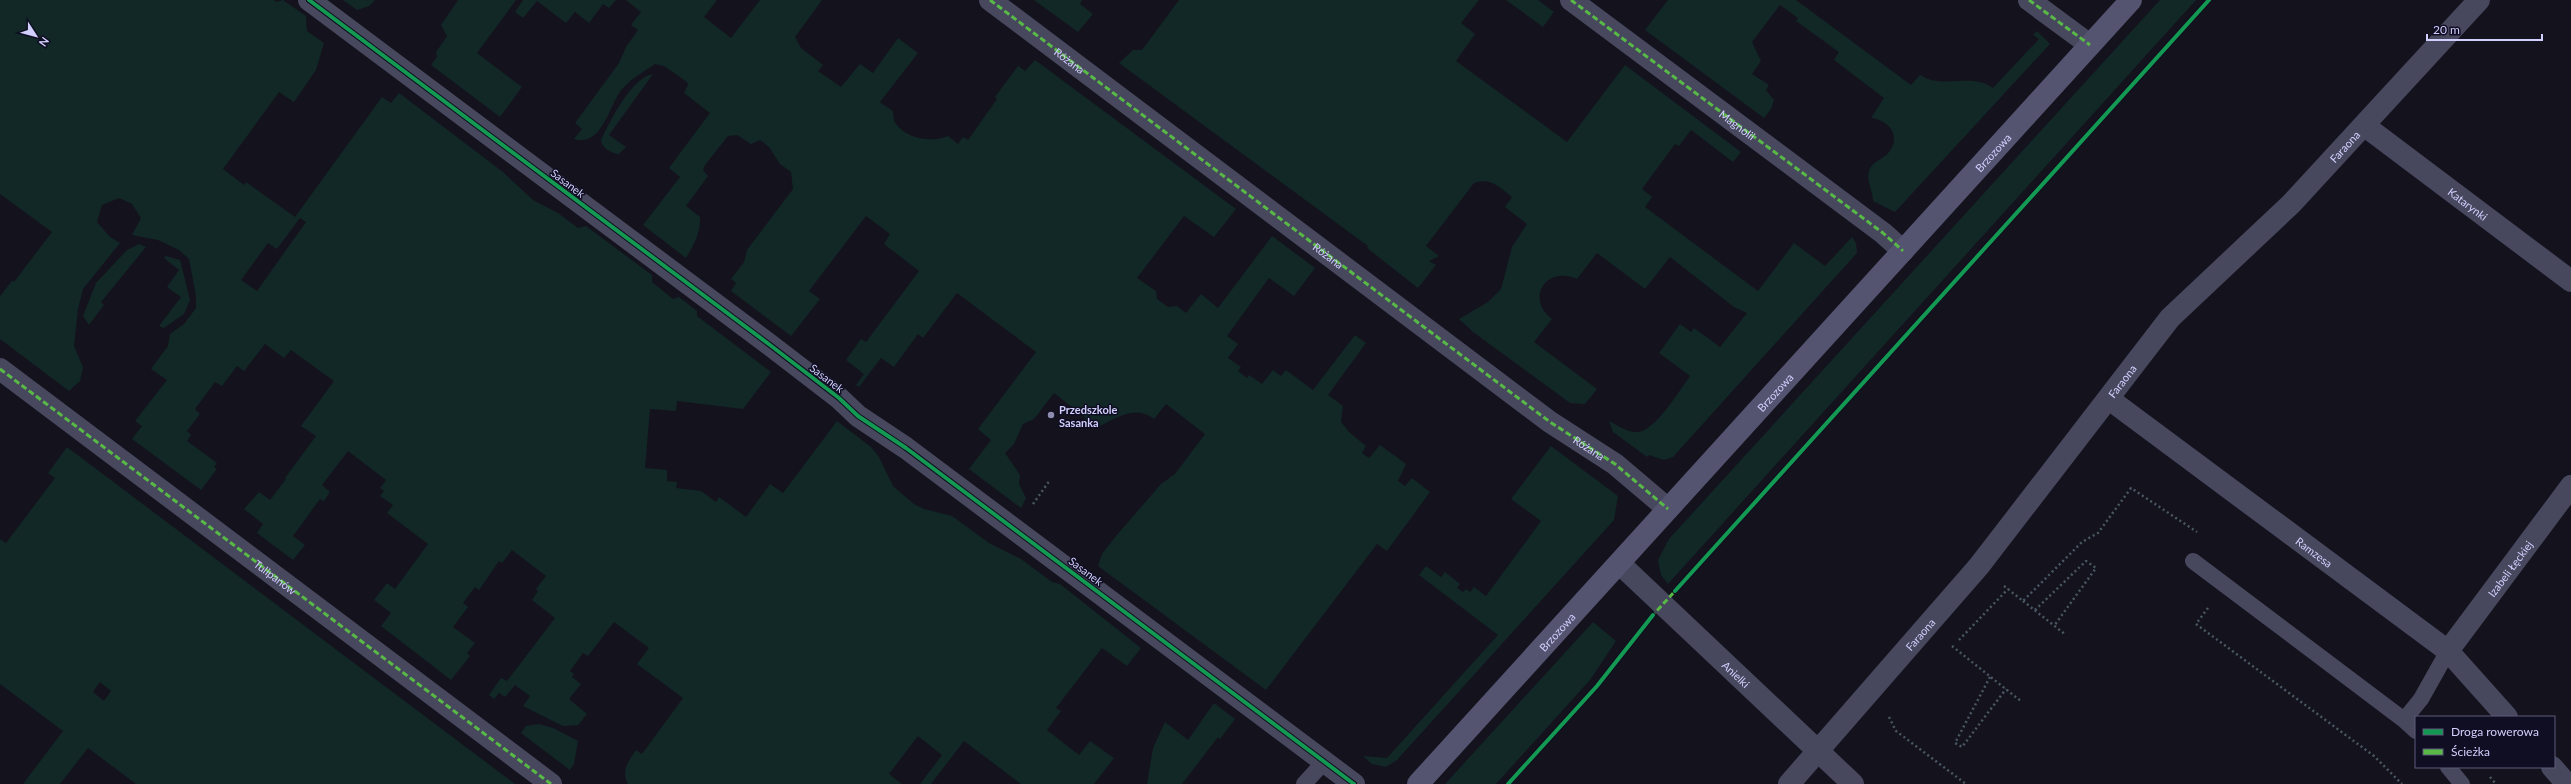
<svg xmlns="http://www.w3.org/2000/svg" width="2571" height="784" viewBox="0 0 2571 784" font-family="Lato,sans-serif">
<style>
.green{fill:#112827;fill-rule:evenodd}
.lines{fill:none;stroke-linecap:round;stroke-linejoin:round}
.path{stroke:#495864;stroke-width:2.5;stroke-dasharray:2 3;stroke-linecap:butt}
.lane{stroke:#47485e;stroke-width:16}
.street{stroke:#47485e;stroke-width:22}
.secondary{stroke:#545471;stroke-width:22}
.quiet{stroke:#58b947;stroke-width:3;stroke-dasharray:6 3;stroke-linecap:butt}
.cycleway-casing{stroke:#100e22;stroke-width:6}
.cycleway{stroke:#139951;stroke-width:4}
.poi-dot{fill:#8f8daf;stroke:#100e22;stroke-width:1.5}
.labels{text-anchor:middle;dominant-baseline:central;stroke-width:3;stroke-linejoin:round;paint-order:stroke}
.street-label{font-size:11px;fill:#d1cffe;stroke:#100e22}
.poi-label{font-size:11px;font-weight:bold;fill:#d1cffe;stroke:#100e22;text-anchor:start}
</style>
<rect width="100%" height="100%" fill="#14121d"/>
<!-- green -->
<path class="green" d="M0,0H274L276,2L283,0L306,16L307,31L324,43L316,70L294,102L279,92L223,169L244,185L246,182L295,217L382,97L391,103L399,93L503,172L533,200L558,213L578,228L586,226L652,275V282L673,299L679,297L697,311V316L771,372L743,409L677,401L676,411L650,409L645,468L667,470V481L677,482L676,488L701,491L716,502L719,497L746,517L770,484L783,493L837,421L871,447L879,457L893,486L914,504L924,509L952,516L989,543L1021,559L1052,582L1060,584L1141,648L1127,666L1102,648L1056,708L1061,711L1047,730L1079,755L1090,741L1114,758L1094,784H1021L964,741L931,784H920L942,755L918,736L889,774L902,784H628C621,770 628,762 636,750L642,754L683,698L637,664L649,648L614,622L588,656L583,653L570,671L574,674L572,677L581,684L569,699L587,714L578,725L563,726L523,706L530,696L515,685L505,697L499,693L494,699L489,695L501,678L507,681L555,618L532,600L538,591L536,589L546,576L512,550L502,563L499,561L479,590L475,587L463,603L468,607L453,627L475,643L467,653L470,656L451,680L381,626L391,613L374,600L387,583L395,589L428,544L387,513L393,505L380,496L384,491L380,488L386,480L348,451L322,485L330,492L324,501L320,499L293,536L305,545L293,560L257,533L263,524L244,509L259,492L270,500L286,479L285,478L316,436L301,426L334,381L291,350L284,358L265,344L244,371L237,366L222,386L215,382L195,409L200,414L187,431L191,435L187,441L217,463L214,467L217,469L201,490L132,439L142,426L135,421L167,380L151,369L168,346L170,334L184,324L196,308V296L189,259L179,250L158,240L132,235L141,218L132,204L119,198L102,205L97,222L110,237L120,243L83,289L78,309L74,346L83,367L80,381L69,391L0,339V296L12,281L14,282L52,232L0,194ZM300,218L306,222L257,291L241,280L268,243L277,249Z
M343,0H375L369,6L357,10Z
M458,0H516L477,53L522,87L500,117L431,65L437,57L436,52L447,36L441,25Z
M523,0H616L609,8L603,4L589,23L575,12L566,23L537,1L523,18L515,12Z
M626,0H717L704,17L731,38L760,0H822L795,37L801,48L823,65L818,71L841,87L860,64L873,73L898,38L918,53L880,102C883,105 891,109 893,112C894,116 893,120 896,124C907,139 932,143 948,136L958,144L963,137L968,140L997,99L995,97L1018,66L1025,71L1035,60L1236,209L1214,237L1184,216L1137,278L1156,291L1157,299L1168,307L1177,306L1186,313L1201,294L1218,308L1272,236L1315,268L1294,296L1269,278L1227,336L1238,344L1228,358L1241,367L1238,371L1247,378L1249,375L1262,384L1273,370L1281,376L1286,370L1313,390L1355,335L1366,343L1328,395L1343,406L1341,422L1350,433L1366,446L1362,453L1369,458L1380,445L1406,464L1398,481L1405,486L1412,478L1430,492L1387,551L1377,544L1266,690L1098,566L1102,554L1116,536L1161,484L1175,474L1205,434L1166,404L1154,419C1132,403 1114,421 1093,429L1083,422L1086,418L1054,393L1034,419L1023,424L1014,444L1005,453L1020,475L1019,484L1026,498L1021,508L969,469L991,440L978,429L1036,352L957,293L923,338L918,334L894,367L881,358L859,387L856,385L864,374L846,360L861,339L866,342L919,271L884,244L890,234L866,216L809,291L820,299L791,336L731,291L736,283L731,279L744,262L747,250L793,189L791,172L780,164L769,147L760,140L751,144L737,135L728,136L705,165L703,170L708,176L686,206L700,217C701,232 694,245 686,258L643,225L680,177L669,168L710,113L684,93L688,85L687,82L664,66L655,64C645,71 632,78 623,88C609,103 603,148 574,139L582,129L575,123L619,63L626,47L638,30L631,25L641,12Z
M1034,0H1082L1080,4L1093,14L1078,32Z
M1179,0H1479L1461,23L1475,34L1456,61L1567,142L1625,65L1741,152L1733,162L1691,130L1679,146L1675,144L1642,189L1652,197L1645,207L1758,291L1794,243L1825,266L1852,237L1856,243L1857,253L1673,457L1664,460L1649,455L1647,457L1613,432L1609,421C1617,425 1628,433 1638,432C1656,430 1679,391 1690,376L1659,353L1680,324L1691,332L1694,328L1720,347L1747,313L1734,307L1670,257L1645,289L1597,253L1577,279C1546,265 1525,299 1552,319L1534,342L1597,389L1585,404L1570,403L1473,332L1459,319L1488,302L1501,289L1512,247L1527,224L1505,207L1512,197C1499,187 1491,177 1474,183L1426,246L1439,256L1429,261L1436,265L1418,288L1367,248L1368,246L1119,63L1133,50H1142Z
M1506,0H1538L1554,12L1543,27Z
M1668,0H1796L1911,85L1920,75C1943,90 1971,72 1993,88L2039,39L2033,35L2037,31L2050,44L1895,212L1873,201C1873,190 1866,181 1869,171C1873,160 1883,160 1889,152C1902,135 1888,120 1871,118L1884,98L1834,60L1839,52L1796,21L1798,18L1780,5L1752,42L1761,61L1752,74L1769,85L1766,90L1774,100L1771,109L1764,118L1645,30Z
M2160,0H2196L1668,584L1661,575L1658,560L1669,539Z
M653,74L609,135L626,147L619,154C612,154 601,147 601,140C610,121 632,77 653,74Z
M139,244L146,247L101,302L104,305L89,325L83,316L96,283L127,250Z
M166,256L180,260L190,300L184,314L164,328L159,326L181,297L167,287L179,270L164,258Z
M1551,446L1618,496L1614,520L1397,760L1386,767L1372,764L1363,756L1387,758L1498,635L1419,575L1426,566L1441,577L1445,572L1460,584L1457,588L1463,592L1466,589L1470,592L1474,587L1486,596L1541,521L1511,499Z
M67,447L515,784H136L88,748L60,784H23L63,731L0,684V539L6,543L55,478L48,473ZM100,682L111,691L104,701L93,692Z
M1593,622L1616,641L1590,680L1496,784H1445Z
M1214,703L1235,719L1220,739L1218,737L1182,784H1147L1153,748L1165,722L1188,740Z
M539,724L553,728L578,741L574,764L570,770L521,733L526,726Z"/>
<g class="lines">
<!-- path -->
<path class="path" d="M1033,504L1050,480
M2004,586L2023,601L2082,542L2098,533L2131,488L2197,532
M2023,601L2066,635
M2208,608L2196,624L2374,756L2402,784
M2035,610L2086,561L2096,568L2054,626
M1959,640L2008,589
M1952,646L2022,702
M1990,677L1955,743L1962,747L2006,689
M1889,717L1896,731L1966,784
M2490,777L2496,784"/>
<!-- lane -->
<path class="lane" d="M2193,561L2404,720
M2416,731L2404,720L2421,699L2448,651
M2448,767L2462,784
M1304,784L1324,762"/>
<!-- street -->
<g class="street">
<path d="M309,0L770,345L839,398L858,416L906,448L1354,784"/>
<path d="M990,0L1550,422L1615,464L1668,509"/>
<path d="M1571,0L1883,233L1903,251"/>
<path d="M2029,0L2090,45"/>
<path id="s1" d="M2365,126L2571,281"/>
<path d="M0,369L551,784"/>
<path id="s2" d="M2109,399L2448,651L2507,717"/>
<path id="s3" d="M1620,564L1853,784"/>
<path id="s4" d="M2448,651L2571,486"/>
<path d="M2552,767L2567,784"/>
<path id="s5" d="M1789,784L1979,566L2170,318L2291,204L2479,0"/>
</g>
<!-- secondary -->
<path class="secondary" id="s6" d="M1418,784L2131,0"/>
<!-- quiet -->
<g class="quiet">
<path id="s7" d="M990,0L1550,422L1615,464L1668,509"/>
<path id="s8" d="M1571,0L1883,233L1903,251"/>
<path d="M2029,0L2090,45"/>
<path id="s9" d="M0,369L551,784"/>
<path d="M1651,617L1677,589"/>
</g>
<defs>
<path id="cycleway" d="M309,0L770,345L839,398L858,416L906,448L1354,784
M1675,591L2209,0
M1508,784L1597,686L1653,615"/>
</defs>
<!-- cycleway casing -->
<use href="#cycleway" class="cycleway-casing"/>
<!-- cycleway -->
<use href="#cycleway" class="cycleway"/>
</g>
<!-- markers -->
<circle class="poi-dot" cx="1051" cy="415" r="4"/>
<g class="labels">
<!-- street labels -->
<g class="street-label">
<text stroke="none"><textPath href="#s7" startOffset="100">Różana</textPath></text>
<text stroke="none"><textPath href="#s8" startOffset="208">Magnolii</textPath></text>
<text stroke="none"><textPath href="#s5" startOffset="847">Faraona</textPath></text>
<text stroke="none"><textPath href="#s6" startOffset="854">Brzozowa</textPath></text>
<text transform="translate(568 183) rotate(37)">Sasanek</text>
<text stroke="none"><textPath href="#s1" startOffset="129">Katarynki</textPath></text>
<text stroke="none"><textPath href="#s7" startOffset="424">Różana</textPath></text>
<text transform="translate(827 378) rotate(37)">Sasanek</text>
<text stroke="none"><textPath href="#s5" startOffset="523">Faraona</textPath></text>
<text stroke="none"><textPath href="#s6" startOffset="530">Brzozowa</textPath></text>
<text stroke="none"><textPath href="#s7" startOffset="748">Różana</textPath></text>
<text stroke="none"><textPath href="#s2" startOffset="256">Ramzesa</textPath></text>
<text stroke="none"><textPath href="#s4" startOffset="103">Izabeli Łęckiej</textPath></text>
<text transform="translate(1086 571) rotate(37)">Sasanek</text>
<text stroke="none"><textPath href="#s9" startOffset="345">Tulipanów</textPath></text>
<text stroke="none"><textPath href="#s6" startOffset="206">Brzozowa</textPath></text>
<text stroke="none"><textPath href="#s5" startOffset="199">Faraona</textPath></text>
<text stroke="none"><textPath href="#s3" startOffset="160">Anielki</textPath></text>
</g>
<!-- poi labels -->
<g class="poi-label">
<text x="1059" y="409">Przedszkole<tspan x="1059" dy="13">Sasanka</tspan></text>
</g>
</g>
<!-- legend -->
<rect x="2415" y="716" width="140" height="52" fill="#100e22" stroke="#5d5b7a"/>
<rect x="2423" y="729" width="20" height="6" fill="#139951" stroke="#5d5b7a"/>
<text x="2451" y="736" font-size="12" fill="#d1cffe">Droga rowerowa</text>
<rect x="2423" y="749" width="20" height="6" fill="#58b947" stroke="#5d5b7a"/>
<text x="2451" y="756" font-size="12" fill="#d1cffe">Ścieżka</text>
<!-- north arrow -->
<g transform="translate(36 36) rotate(126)" stroke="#100e22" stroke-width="3" paint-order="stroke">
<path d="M0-3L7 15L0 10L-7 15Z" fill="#d1cffe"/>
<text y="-6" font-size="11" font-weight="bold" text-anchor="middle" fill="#d1cffe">N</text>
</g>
<!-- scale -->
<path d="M2427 34v6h115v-6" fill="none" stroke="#d1cffe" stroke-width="2"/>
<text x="2433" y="34" font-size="12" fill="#d1cffe" stroke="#100e22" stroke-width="3" paint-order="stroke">20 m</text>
</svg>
